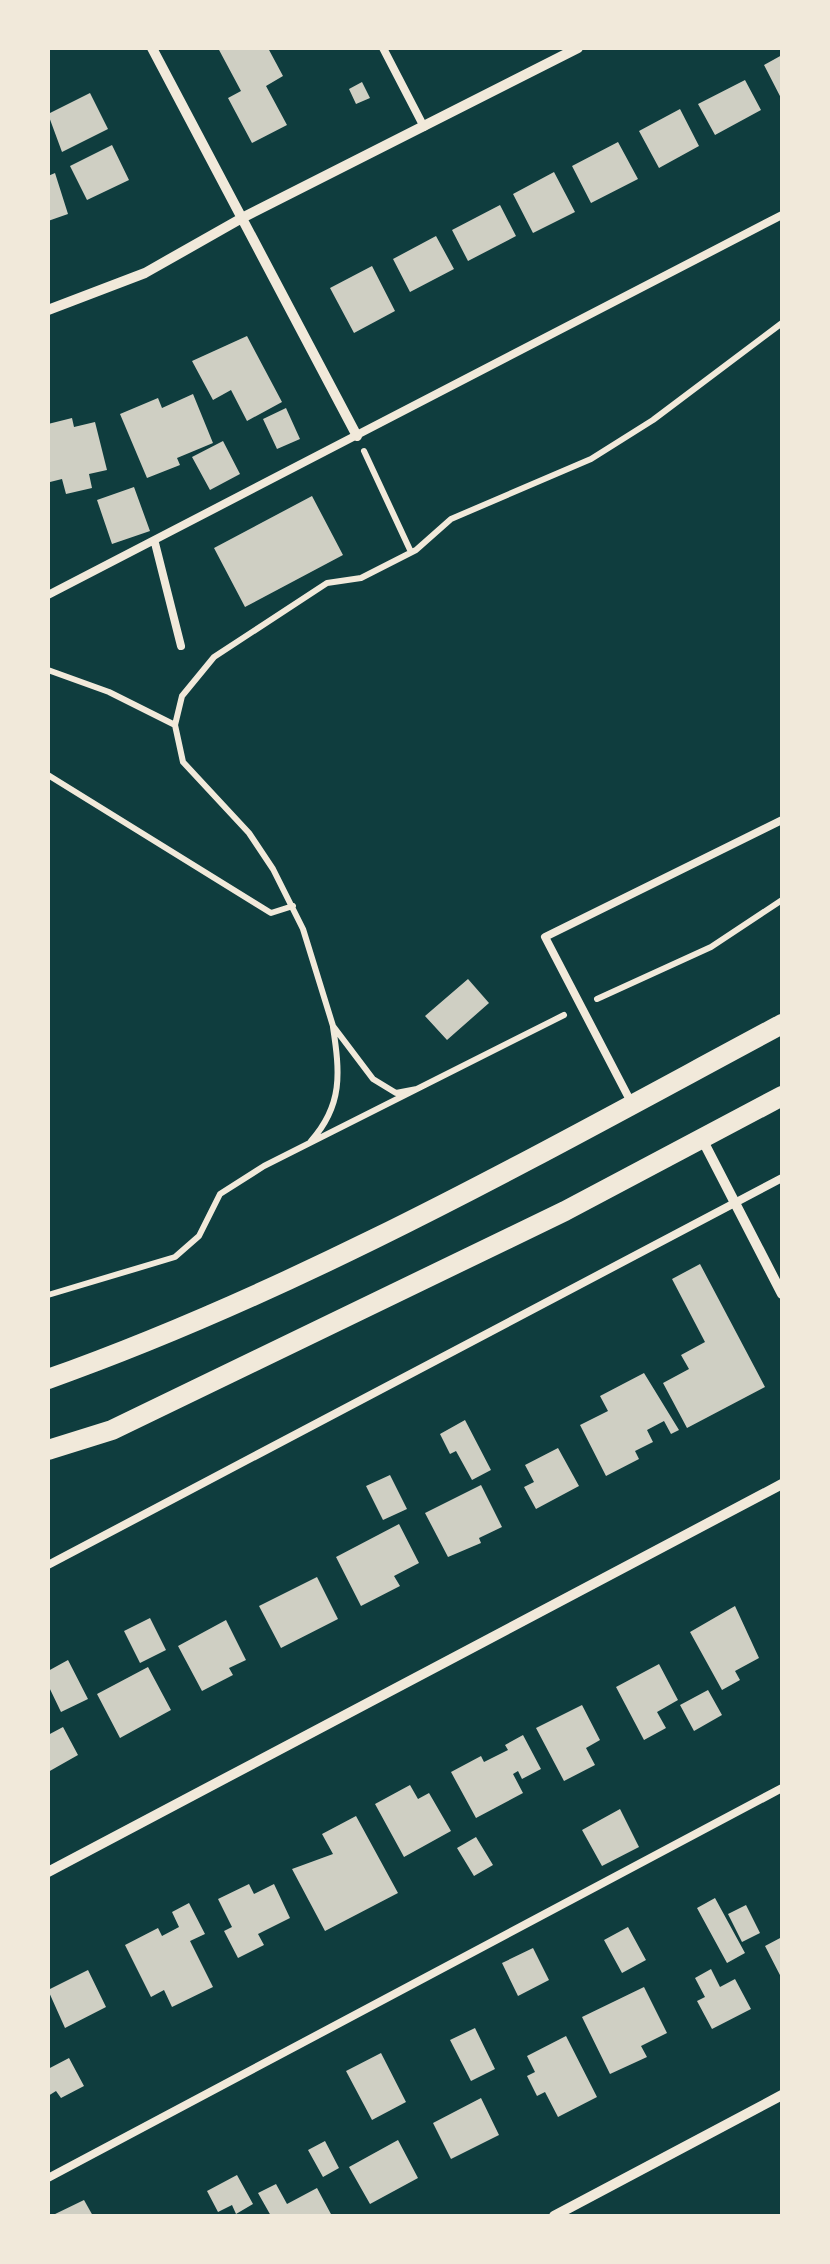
<svg xmlns="http://www.w3.org/2000/svg" width="830" height="2264" viewBox="0 0 830 2264" font-family="'DM Sans',sans-serif">
<style>
.building{fill:#cfcfc3}
.lines{fill:none;stroke-linecap:round;stroke-linejoin:round}
.path{stroke:#f1e9da;stroke-width:6}
.service{stroke:#f1e9da;stroke-width:8}
.minor{stroke:#f1e9da;stroke-width:10}
.secondary{stroke:#f1e9da;stroke-width:20}
</style>
<rect width="100%" height="100%" fill="#0f3d3e"/>
<!-- building -->
<path class="building" d="M218,48H268L283,76L266,86L287,125L252,143L228,98L241,91Z
M782,55V100L764,65Z
M745,80L761,110L715,135L698,104Z
M362,82L370,98L356,104L349,89Z
M90,93L108,129L62,152L48,114Z
M680,109L699,146L659,168L639,131Z
M618,142L638,179L591,203L572,166Z
M112,145L129,180L87,200L70,166Z
M554,172L575,212L533,233L513,194Z
M55,173L68,214L48,221V176Z
M500,205L516,236L468,261L452,230Z
M436,236L454,269L410,292L393,259Z
M372,266L395,311L354,333L330,288Z
M247,336L282,402L247,421L231,390L213,400L192,361Z
M193,394L213,443L177,458L180,465L147,478L120,414L158,398L162,408Z
M286,408L300,439L277,449L263,419Z
M72,418L74,427L95,422L107,470L89,474L92,488L66,494L62,479L50,482L48,424Z
M223,441L240,474L210,490L192,457Z
M134,487L150,531L112,544L97,500Z
M312,496L343,555L245,607L214,548Z
M468,979L489,1003L447,1040L425,1016Z
M700,1264L765,1387L687,1428L663,1383L689,1369L681,1355L705,1342L672,1279Z
M644,1373L679,1430L671,1434L664,1421L647,1430L653,1442L635,1451L639,1459L606,1476L580,1425L608,1411L600,1396Z
M465,1420L491,1470L472,1480L456,1451L450,1454L440,1434Z
M558,1448L579,1486L536,1509L524,1487L534,1482L525,1465Z
M390,1475L407,1509L383,1520L366,1486Z
M481,1485L502,1527L479,1538L481,1543L448,1557L425,1513Z
M399,1524L419,1563L394,1576L400,1586L361,1606L336,1557Z
M317,1577L338,1619L281,1648L259,1606Z
M735,1606L759,1658L735,1671L740,1680L722,1690L690,1632Z
M150,1618L166,1650L140,1663L124,1631Z
M226,1620L246,1660L229,1668L233,1675L202,1691L178,1646Z
M68,1660L88,1699L61,1712L48,1685V1671Z
M659,1664L678,1700L657,1712L666,1728L644,1740L616,1687Z
M148,1667L171,1710L120,1738L97,1694Z
M708,1690L722,1715L694,1731L680,1705Z
M582,1705L600,1740L586,1748L595,1765L564,1781L536,1728Z
M63,1727L78,1755L48,1772V1735Z
M523,1735L541,1769L522,1779L518,1771L513,1774L523,1793L476,1818L451,1772L481,1756L484,1762L508,1750L505,1745Z
M410,1785L418,1799L429,1793L451,1831L404,1857L375,1804Z
M620,1809L639,1847L602,1866L582,1830Z
M356,1816L398,1893L325,1931L292,1869L333,1854L322,1834Z
M476,1837L493,1865L474,1876L457,1848Z
M249,1884L254,1894L274,1884L290,1918L258,1934L264,1945L238,1958L224,1931L232,1927L218,1899Z
M715,1898L745,1953L727,1963L697,1908Z
M189,1903L205,1934L190,1941L213,1987L172,2007L164,1990L151,1997L125,1945L158,1928L162,1936L179,1927L172,1912Z
M746,1905L760,1933L742,1942L728,1914Z
M628,1927L646,1960L622,1973L604,1940Z
M782,1937V1979L765,1946Z
M533,1948L549,1980L518,1996L502,1963Z
M711,1969L720,1987L735,1979L751,2009L712,2029L697,2001L705,1997L695,1978Z
M88,1970L106,2007L65,2028L48,1990Z
M644,1987L667,2033L641,2046L647,2057L610,2074L582,2017Z
M475,2028L495,2069L471,2081L450,2040Z
M566,2036L597,2097L558,2117L545,2092L537,2096L527,2076L535,2072L527,2056Z
M381,2053L406,2102L372,2120L346,2071Z
M69,2058L84,2086L61,2098L56,2091L48,2096V2069Z
M481,2098L499,2135L451,2159L433,2123Z
M398,2140L418,2178L370,2204L349,2167Z
M325,2141L339,2168L323,2177L308,2150Z
M237,2175L253,2204L236,2214L232,2205L218,2212L207,2191Z
M276,2184L287,2204L317,2188L332,2216H271L258,2193Z
M84,2200L93,2216H51Z"/>
<g class="lines">
<!-- path -->
<path class="path" d="M364,451L411,552
M48,670L109,692L175,725
M48,775L271,913L293,906
M597,999L711,947L782,900
M417,1089L396,1093L373,1079L333,1026L303,929L273,869L249,833L183,762L175,725L182,696L214,657L327,583L361,578L416,550L451,519L591,459L653,420L782,323
M311,1141C343,1105 340,1073 333,1027
M48,1295L175,1257L199,1236L220,1194L264,1166L564,1015"/>
<!-- service -->
<path class="service" d="M383,48L424,127
M155,543L181,646
M48,595L782,215
M631,1102L545,937L782,820
M48,1565L782,1178
M48,2178L782,1788"/>
<!-- minor -->
<path class="minor" d="M152,48L357,436
M48,310L145,273L242,218L578,48
M702,1139L782,1294
M48,1872L782,1484
M554,2216L782,2095"/>
<!-- secondary -->
<path class="secondary" d="M48,1379C304,1288 543,1152 782,1024
M48,1450L112,1430L565,1211L782,1096"/>
</g>
<!-- border -->
<rect width="830" height="2264" fill="none" stroke="#f1e9da" stroke-width="100"/>
</svg>
